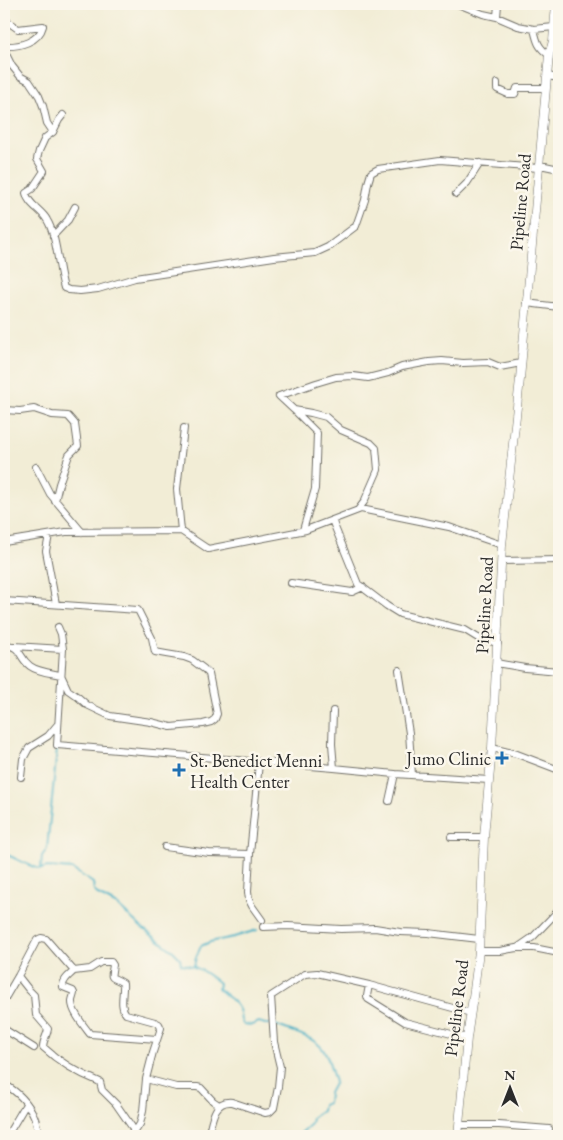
<svg xmlns="http://www.w3.org/2000/svg" width="563" height="1140" viewBox="0 0 563 1140" font-family="'EB Garamond',serif">
<style>
.lines{fill:none;stroke-linecap:round;stroke-linejoin:round}
.stream{stroke:#48b1c6;stroke-width:2}
.minor-casing{stroke:#716f67;stroke-width:8}
.tertiary-casing{stroke:#716f67;stroke-width:9}
.minor{stroke:#fff;stroke-width:6}
.tertiary{stroke:#fff;stroke-width:8}
.poi-dot{fill:#1f6fb2;stroke:#fbf7ec;stroke-width:2}
.labels{text-anchor:middle;dominant-baseline:central;stroke-width:5;stroke-linejoin:round;paint-order:stroke}
.street-label{font-size:18px;fill:#2b2b2b;stroke:#fbf7ec}
.poi-label{font-size:18px;fill:#2b2b2b;stroke:#fbf7ec;text-anchor:end}
</style>
<rect width="100%" height="100%" fill="#fbf7ec"/>
<filter id="ink" filterUnits="userSpaceOnUse"><feTurbulence type="fractalNoise" baseFrequency=".02" numOctaves="2"/><feDisplacementMap in="SourceGraphic" scale="10" xChannelSelector="R" yChannelSelector="G"/><feConvolveMatrix kernelMatrix="1 2 1 2 8 2 1 2 1" color-interpolation-filters="sRGB"/></filter>
<filter id="wash" filterUnits="userSpaceOnUse"><feTurbulence type="fractalNoise" baseFrequency=".0096" numOctaves="4" result="noise"/><feDisplacementMap in="SourceGraphic" scale="20" xChannelSelector="R" yChannelSelector="G"/><feGaussianBlur stdDeviation="1.12" result="paint"/><feColorMatrix in="noise" values="0 0 0 0 0 0 0 0 0 0 0 0 0 0 0 0 0 1.4 0 .05"/><feComposite in="paint" operator="in"/></filter>
<g filter="url(#wash)">
<rect width="100%" height="100%" fill="#f2edd6"/>
<g class="lines">
<!-- stream -->
<path class="stream" d="M4,854C17,858 27,866 41,869L42,856L47,849L57,749
M41,869L47,867L72,869L93,883L94,890L98,895L117,905L141,927L173,951L180,958L181,964C196,965 208,974 219,983L218,989C225,995 238,1003 240,1013C241,1018 239,1018 243,1024L252,1025L259,1022L265,1024H270
M194,966L196,957L201,946L210,942L234,937L257,930
M275,1025C293,1033 318,1036 327,1056C330,1063 332,1074 335,1082L329,1093L328,1103L323,1105L322,1111L312,1118L311,1124L300,1134"/>
</g>
</g>
<g filter="url(#ink)">
<g class="lines">
<defs>
<path id="minor" d="M458,4L483,14L497,17L518,26L534,29L554,27
M497,17L498,4
M534,29C537,42 538,47 549,55
M4,46C19,47 39,42 43,26L18,29L4,19
M4,50L12,66L20,76L29,81L39,96L43,106L47,123L53,132
M547,76L559,78
M497,83V89L508,94H515L517,88H546
M63,115L59,120L53,132L45,138L39,151L37,159L44,171L32,189L26,193C28,205 42,210 47,220C57,236 58,268 64,288L69,290L80,291L98,289L135,278L274,257L315,253L328,247L356,226L365,200L368,183L371,173L378,169L440,160L538,168
M538,166H545L559,169
M456,194L467,183L480,163
M53,236L68,220L75,207
M526,303L559,307
M4,410L20,411L34,409L52,415L68,416L75,424L78,446L69,455L59,484L55,501
M295,411L317,433L315,489L303,530
M36,467L50,494L82,532
M358,510L364,502L378,470L376,448L371,443L341,430L326,417L311,413L294,410L279,396L316,383L336,377L353,376L368,378L388,373L402,367L429,362L442,361L463,363L488,362L500,367L521,363
M332,520L358,584L387,606L400,614L465,630L478,638L498,643
M181,531L177,489L184,428
M49,535L46,551L56,604
M4,542L66,532L181,531L208,549L306,530L361,509L449,527L502,545
M501,561L559,560
M291,583L352,592L363,587
M4,601L138,610L152,638L155,652L166,654L184,657L192,660L204,669L209,674L217,714L215,719L211,722L203,724L171,727L151,722L110,716L87,705L78,697L68,690L61,675C51,673 38,672 30,666C17,656 24,648 4,644
M58,627L61,634L63,649L57,745L334,768L395,774L489,780
M14,646L63,649
M496,663L525,668L559,671
M399,670L409,733L412,775
M333,711L332,744L334,768
M492,748L517,754L559,770
M259,763L250,854L248,892L249,900L252,906L262,920
M21,777L23,759L29,748L48,736L58,724
M389,801L395,774
M451,837H484
M165,847L209,853L250,854
M263,927L288,926L341,929L375,928L400,932L428,933L479,939
M517,948L533,937L557,912
M479,951H500L516,948H534L559,953
M74,971C70,975 62,980 63,987L73,991L74,993C74,995 72,999 72,1001C71,1011 84,1026 90,1034L157,1039
M18,976L29,990L34,995L36,1015L48,1029C47,1036 43,1040 43,1047C59,1062 80,1074 100,1082L102,1090L116,1104L125,1117L132,1127L134,1134
M369,985L367,996L368,999L405,1022L467,1038
M4,1000L18,976L37,940L41,938L46,939L74,971L90,969L101,962H111L113,965C110,982 111,975 123,983C124,993 119,1006 126,1014L155,1022L159,1024L161,1028L153,1052L146,1079L143,1111L140,1124L132,1136
M4,1029L34,1048
M146,1079L176,1087H197L201,1088L213,1101L219,1105
M4,1084C16,1091 28,1102 34,1116C39,1127 33,1126 45,1136
M459,1125H499L549,1129
M7,1136L26,1104
M208,1136C212,1122 213,1100 232,1102L265,1113L270,1112L274,1108L278,1087L280,1067L274,1042L271,996L305,974L317,973L369,985L471,1013"/>
<path id="tertiary" d="M458,1136L467,1038L474,990L479,951L484,837L492,748L502,545L520,379L546,88L549,55L553,41L556,4"/>
</defs>
<!-- minor casing -->
<use href="#minor" class="minor-casing"/>
<!-- tertiary casing -->
<use href="#tertiary" class="tertiary-casing"/>
<!-- minor -->
<use href="#minor" class="minor"/>
<!-- tertiary -->
<use href="#tertiary" class="tertiary"/>
</g>
</g>
<!-- markers -->
<g class="poi-dot">
<path d="M499.5 750.5h5v5h5v5h-5v5h-5v-5h-5v-5h5z"/>
<path d="M176.5 762.5h5v5h5v5h-5v5h-5v-5h-5v-5h5z"/>
</g>
<g class="labels">
<!-- street labels -->
<g class="street-label">
<text transform="translate(520 202) rotate(-85)">Pipeline Road</text>
<text transform="translate(484 605) rotate(-87)">Pipeline Road</text>
<text transform="translate(456 1008) rotate(-83)">Pipeline Road</text>
</g>
<!-- poi labels -->
<g class="poi-label">
<text x="491" y="758">Jumo Clinic</text>
<text x="190" y="760" text-anchor="start">St. Benedict Menni<tspan x="190" dy="21">Health Center</tspan></text>
</g>
</g>
<!-- margin -->
<rect width="563" height="1140" fill="none" stroke="#fbf7ec" stroke-width="20"/>
<!-- north arrow -->
<g transform="translate(510 1088)" stroke="#fbf7ec" stroke-width="4" paint-order="stroke">
<path d="M0-4L9 19L0 12L-9 19Z" fill="#2b2b2b"/>
<text y="-8" font-size="14" font-weight="bold" text-anchor="middle" fill="#2b2b2b">N</text>
</g>
</svg>
